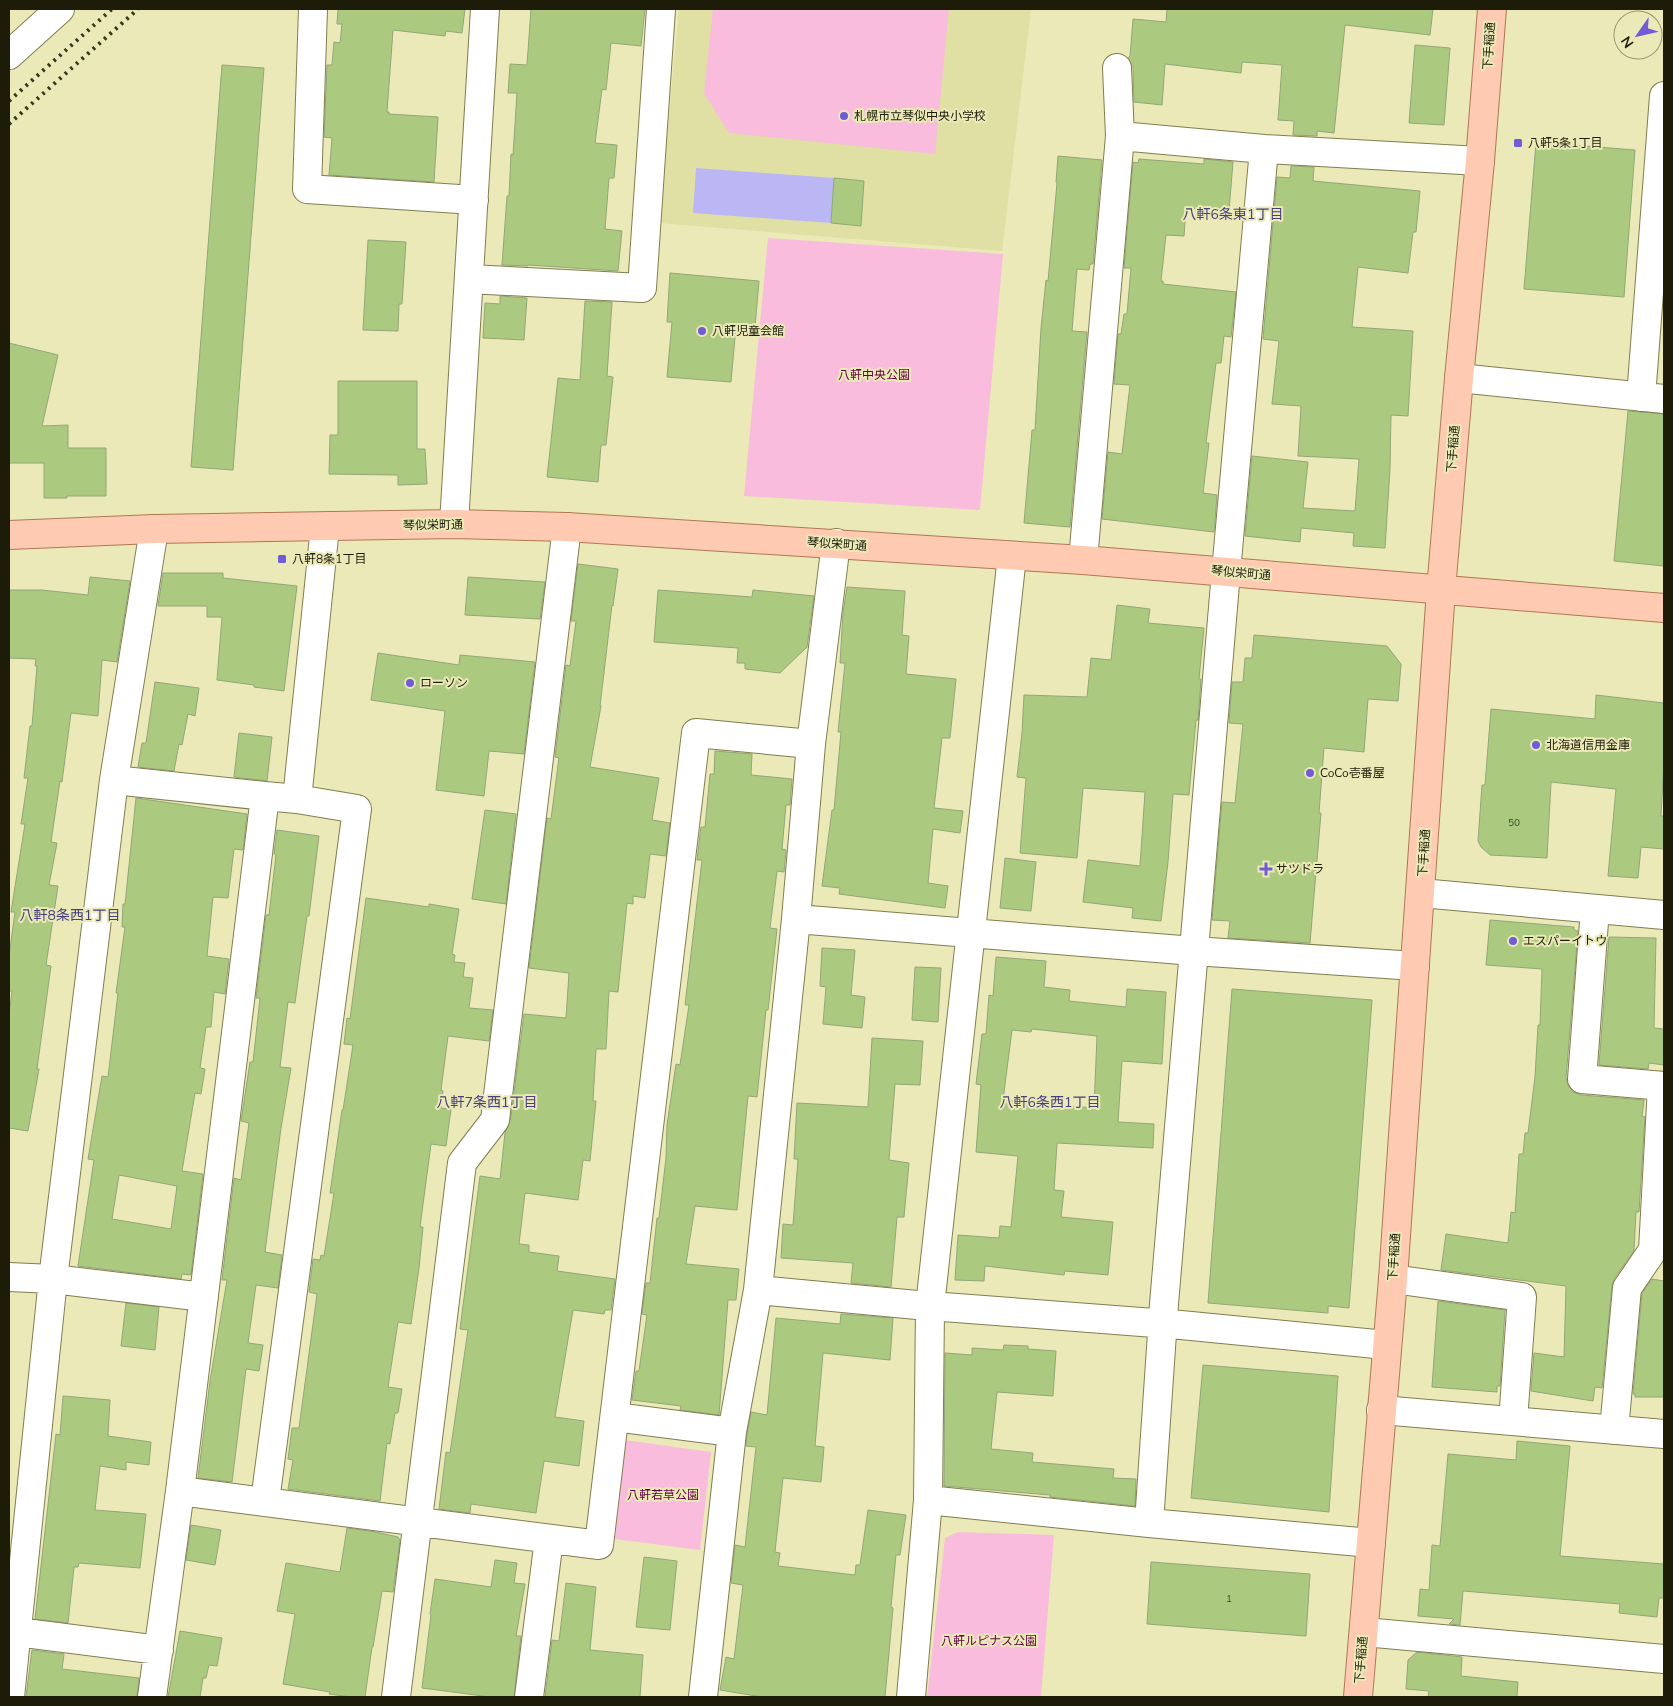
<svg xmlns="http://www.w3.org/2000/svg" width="1673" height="1706" font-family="'Nunito Sans','Noto Sans JP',sans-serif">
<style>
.built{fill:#e0dfa4}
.green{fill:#f9bcdc}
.water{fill:#bbb7f4}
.building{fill:#acca7f;stroke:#93a679;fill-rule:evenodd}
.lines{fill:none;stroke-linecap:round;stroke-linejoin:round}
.minor-casing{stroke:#807e4f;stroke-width:30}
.major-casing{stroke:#af7755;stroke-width:30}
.minor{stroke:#fff;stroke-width:28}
.major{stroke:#fecbb2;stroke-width:28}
.rail{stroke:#37361f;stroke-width:4;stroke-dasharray:2.5 5;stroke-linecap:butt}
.poi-dot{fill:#705cd6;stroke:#ebe9b7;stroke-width:2}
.labels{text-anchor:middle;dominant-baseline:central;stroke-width:4;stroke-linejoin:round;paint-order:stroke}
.number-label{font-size:10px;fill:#414826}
.street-label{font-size:12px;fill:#1d1c09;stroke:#ebe9b7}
.poi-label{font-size:12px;fill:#1d1c09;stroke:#ebe9b7;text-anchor:start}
.park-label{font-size:12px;fill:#600142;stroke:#ebe9b7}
.neighbourhood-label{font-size:14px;fill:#47407d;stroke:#ebe9b7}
</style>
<rect width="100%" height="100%" fill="#ebe9b7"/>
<path class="built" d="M 679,9 L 1031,9 L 1002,251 L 659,223 Z"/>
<path class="green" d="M 713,9 L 949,9 L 935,154 L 729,133 L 704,93 Z
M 768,238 L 1003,254 L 980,510 L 744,496 Z
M 625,1440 L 711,1452 L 700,1550 L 615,1539 Z
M 958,1532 L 1054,1535 L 1041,1697 L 927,1697 L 945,1538 Z"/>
<path class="water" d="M 696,168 L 834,178 L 831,223 L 693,213 Z"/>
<path class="building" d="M 338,9 L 465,9 L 462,33 L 446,31 L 445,36 L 393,30 L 387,112 L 389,112 L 389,114 L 438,117 L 434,182 L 329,175 L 332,138 L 324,137 L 327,65 L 332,65 L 334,42 L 340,43 L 342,24 L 337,24 Z
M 531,9 L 645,9 L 641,46 L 611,43 L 606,90 L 602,89 L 595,143 L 617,145 L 614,178 L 609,178 L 605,229 L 622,231 L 618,271 L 528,265 L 528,266 L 502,265 L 507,196 L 509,196 L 511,154 L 513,155 L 517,93 L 508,93 L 510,64 L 527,65 Z
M 1167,9 L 1433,9 L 1430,35 L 1345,25 L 1334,133 L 1317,131 L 1317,136 L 1293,135 L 1294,121 L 1278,120 L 1282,65 L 1242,62 L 1241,73 L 1165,64 L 1162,105 L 1134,102 L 1133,67 L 1128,58 L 1130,56 L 1133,19 L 1166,22 Z
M 1415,45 L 1450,48 L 1444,125 L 1409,123 Z
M 222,65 L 264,68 L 233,470 L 191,467 Z
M 1536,142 L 1635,150 L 1624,297 L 1524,289 Z
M 1058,156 L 1102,160 L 1093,264 L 1090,264 L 1089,270 L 1077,269 L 1072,331 L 1087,332 L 1070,527 L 1024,523 L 1032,430 L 1035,430 L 1041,328 L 1046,280 L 1048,281 L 1057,183 L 1056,182 Z
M 1139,159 L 1204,164 L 1204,159 L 1233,162 L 1229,211 L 1186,208 L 1184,236 L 1166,235 L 1161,281 L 1163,281 L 1163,284 L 1236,292 L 1231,337 L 1224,336 L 1221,363 L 1216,363 L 1206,443 L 1209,443 L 1203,493 L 1217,495 L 1214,532 L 1102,519 L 1108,452 L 1122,454 L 1130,385 L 1114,384 L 1118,334 L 1121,334 L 1124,314 L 1127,314 L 1131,268 L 1124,268 L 1133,162 L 1138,163 Z
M 1291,166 L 1314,167 L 1313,181 L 1420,191 L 1416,232 L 1413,232 L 1408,273 L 1358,267 L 1352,327 L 1413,331 L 1408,416 L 1391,415 L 1390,469 L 1385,548 L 1353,546 L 1354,533 L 1301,528 L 1300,542 L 1245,536 L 1252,456 L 1308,462 L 1303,508 L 1355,511 L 1359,459 L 1298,456 L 1301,406 L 1272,404 L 1279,341 L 1263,339 L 1277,177 L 1290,178 Z
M 834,178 L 864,181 L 861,226 L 831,223 Z
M 368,240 L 406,242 L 402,304 L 399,304 L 398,331 L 363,330 Z
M 670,273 L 759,281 L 755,327 L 736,326 L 731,382 L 667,377 L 672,322 L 667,322 Z
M 500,296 L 527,298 L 524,340 L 483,338 L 485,303 L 500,304 Z
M 585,301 L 612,302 L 607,376 L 613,377 L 606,445 L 601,445 L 598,482 L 547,477 L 558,378 L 580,380 Z
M 9,343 L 58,355 L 42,426 L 68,425 L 68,448 L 106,448 L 106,496 L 67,496 L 67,498 L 44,498 L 44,463 L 9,463 Z
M 338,381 L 417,381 L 417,449 L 425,449 L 427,484 L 398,485 L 398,475 L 329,474 L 330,435 L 338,435 Z
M 1628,411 L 1664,414 L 1664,566 L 1614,561 Z
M 578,564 L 618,569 L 613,606 L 612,605 L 600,706 L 601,706 L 590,767 L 659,778 L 652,820 L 670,823 L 666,856 L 650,854 L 645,898 L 633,896 L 633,904 L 627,903 L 618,992 L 609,991 L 606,1049 L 596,1049 L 593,1101 L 596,1101 L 590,1161 L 583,1160 L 578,1200 L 525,1193 L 519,1244 L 529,1245 L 529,1252 L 559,1256 L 557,1271 L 615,1279 L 611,1310 L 605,1310 L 604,1314 L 573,1310 L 555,1417 L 584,1421 L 579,1466 L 544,1461 L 536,1513 L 471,1504 L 470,1513 L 439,1509 L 446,1452 L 450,1453 L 468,1330 L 460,1329 L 480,1176 L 500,1179 L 505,1133 L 511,1117 L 524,1014 L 566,1018 L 569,973 L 529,968 L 547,818 L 551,819 L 559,758 L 555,757 L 566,665 L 570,666 L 576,621 L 571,621 Z
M 163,573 L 223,573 L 223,578 L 297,586 L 284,691 L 254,687 L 254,685 L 217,680 L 222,617 L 207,617 L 207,606 L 158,606 Z
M 90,577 L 130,581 L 117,662 L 102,660 L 98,716 L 71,713 L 62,782 L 60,781 L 51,842 L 57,843 L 49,885 L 58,886 L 46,965 L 51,966 L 37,1069 L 39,1069 L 28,1131 L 9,1128 L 9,1015 L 12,991 L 9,991 L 9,956 L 15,912 L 11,912 L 25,824 L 21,824 L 28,778 L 24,778 L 30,726 L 32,726 L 37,666 L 35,666 L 36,659 L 9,658 L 9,590 L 42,590 L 88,595 Z
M 468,577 L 545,582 L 540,619 L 465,615 Z
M 847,587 L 905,591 L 902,635 L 909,636 L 906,674 L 956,679 L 950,738 L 942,738 L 934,808 L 963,811 L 960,833 L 933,829 L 928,883 L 948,886 L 945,908 L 839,894 L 840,888 L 822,886 L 832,810 L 834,810 L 841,732 L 838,732 L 845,663 L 840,663 L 843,613 Z
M 658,590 L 752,597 L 753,590 L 814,596 L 807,647 L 780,673 L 745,669 L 745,663 L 737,663 L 738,648 L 654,642 Z
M 1117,605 L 1150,609 L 1148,623 L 1204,628 L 1199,679 L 1201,679 L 1198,720 L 1196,720 L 1189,795 L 1173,794 L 1168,862 L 1161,921 L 1132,918 L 1133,908 L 1083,902 L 1088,860 L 1140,866 L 1145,792 L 1083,788 L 1077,858 L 1020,853 L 1026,778 L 1017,777 L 1022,733 L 1024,695 L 1087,697 L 1091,658 L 1111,660 Z
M 1254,635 L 1387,646 L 1401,664 L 1398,701 L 1368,699 L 1364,752 L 1324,748 L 1319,813 L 1321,813 L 1310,943 L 1228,938 L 1230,921 L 1212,920 L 1222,802 L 1235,803 L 1243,724 L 1229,723 L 1232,682 L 1243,682 L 1245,658 L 1252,658 Z
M 378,653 L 459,665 L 460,655 L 535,662 L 524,754 L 489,751 L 484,796 L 436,790 L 445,711 L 371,700 Z
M 155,682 L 199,688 L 195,716 L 188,714 L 182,745 L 179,744 L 174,771 L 138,767 L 142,743 L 146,743 Z
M 1596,695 L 1664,703 L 1664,760 L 1661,816 L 1664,816 L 1664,849 L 1641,847 L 1638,878 L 1608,876 L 1616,789 L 1551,782 L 1547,858 L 1490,855 L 1481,847 L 1478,841 L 1482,785 L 1485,785 L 1491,709 L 1595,719 Z
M 239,733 L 272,737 L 267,781 L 234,777 Z
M 715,751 L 752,754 L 751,775 L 792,779 L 790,805 L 786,805 L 782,849 L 786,850 L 784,872 L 777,871 L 770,928 L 777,929 L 768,1010 L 766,1010 L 757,1097 L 748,1096 L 737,1210 L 695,1206 L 686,1264 L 739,1269 L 736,1300 L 728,1300 L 719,1415 L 680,1410 L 681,1406 L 632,1400 L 636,1371 L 639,1371 L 647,1315 L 642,1314 L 646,1283 L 650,1283 L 657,1218 L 659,1218 L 666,1158 L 667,1125 L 676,1064 L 680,1065 L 689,1005 L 685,1005 L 702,860 L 697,860 L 701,827 L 705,827 L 710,774 L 714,774 Z
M 136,798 L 247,814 L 243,850 L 234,849 L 228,898 L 213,897 L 207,956 L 229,959 L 225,994 L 214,992 L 211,1027 L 206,1027 L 200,1068 L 205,1069 L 201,1094 L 195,1093 L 182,1171 L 203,1174 L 191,1275 L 182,1274 L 181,1279 L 78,1266 L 94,1160 L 88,1159 L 102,1076 L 108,1077 L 118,993 L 116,993 L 125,927 L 122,927 L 123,904 L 125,904 ZM 119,1175 L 177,1186 L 171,1229 L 112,1219 Z
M 485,810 L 516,814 L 506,904 L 472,899 Z
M 277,830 L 319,836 L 309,916 L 307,916 L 295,1003 L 288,1002 L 280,1067 L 291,1068 L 281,1128 L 265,1252 L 282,1255 L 278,1288 L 256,1285 L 248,1343 L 263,1345 L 259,1371 L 246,1369 L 232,1482 L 198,1478 L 210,1381 L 227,1280 L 222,1280 L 234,1178 L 241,1180 L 249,1123 L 241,1121 L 250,1062 L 253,1062 L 260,998 L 256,998 L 266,915 L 269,915 L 276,855 L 274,854 Z
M 1005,858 L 1036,862 L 1031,911 L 1000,908 Z
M 366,898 L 429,907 L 429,904 L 459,909 L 452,954 L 455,955 L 454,962 L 465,963 L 463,977 L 473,978 L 469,1008 L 493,1010 L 489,1041 L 448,1036 L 441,1090 L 443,1091 L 441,1108 L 451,1109 L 446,1146 L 431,1144 L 420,1227 L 423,1227 L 419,1268 L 411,1324 L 398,1322 L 388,1387 L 402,1389 L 398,1413 L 395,1413 L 390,1444 L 387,1443 L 380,1501 L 288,1489 L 293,1460 L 288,1459 L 292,1428 L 299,1428 L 317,1294 L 309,1292 L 313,1259 L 320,1260 L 321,1255 L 324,1256 L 334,1193 L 330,1193 L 342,1110 L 343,1110 L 353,1045 L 344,1044 L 347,1018 L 350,1019 Z
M 1490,920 L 1574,927 L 1574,930 L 1578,931 L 1566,1078 L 1568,1085 L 1573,1092 L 1581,1095 L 1644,1100 L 1642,1116 L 1645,1117 L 1639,1212 L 1636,1212 L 1634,1251 L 1614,1279 L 1612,1286 L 1602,1388 L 1595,1387 L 1593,1401 L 1531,1391 L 1534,1353 L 1564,1357 L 1566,1286 L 1441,1270 L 1446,1234 L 1508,1243 L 1511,1212 L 1515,1213 L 1519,1154 L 1523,1154 L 1525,1133 L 1528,1133 L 1535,1077 L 1538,1025 L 1540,1025 L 1542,969 L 1486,965 Z
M 1609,937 L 1656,938 L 1654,1028 L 1664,1029 L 1664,1065 L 1649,1063 L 1648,1069 L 1599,1065 Z
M 822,948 L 855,950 L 851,995 L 865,997 L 862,1028 L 823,1024 L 826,987 L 820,986 Z
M 996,957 L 1046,961 L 1044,987 L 1070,990 L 1069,1001 L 1126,1007 L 1127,989 L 1166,992 L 1162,1064 L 1122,1061 L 1118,1122 L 1154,1124 L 1153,1148 L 1057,1143 L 1054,1190 L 1064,1191 L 1061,1217 L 1113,1222 L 1108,1275 L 1065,1271 L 1064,1275 L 985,1266 L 984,1281 L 955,1280 L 958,1235 L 999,1238 L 1000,1226 L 1011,1227 L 1018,1156 L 976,1152 L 981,1085 L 976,1084 L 982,1034 L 986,1034 L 989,995 L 993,996 ZM 1032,1029 L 1097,1036 L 1094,1108 L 1003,1100 L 1012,1030 L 1031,1032 Z
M 915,967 L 941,968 L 938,1022 L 912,1020 Z
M 1232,989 L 1372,1000 L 1349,1308 L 1328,1306 L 1328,1313 L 1208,1303 Z
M 872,1038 L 923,1041 L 920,1085 L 895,1084 L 889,1160 L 909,1163 L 904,1217 L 897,1217 L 891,1287 L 851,1283 L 853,1263 L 781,1258 L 783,1224 L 793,1225 L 798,1159 L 794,1159 L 797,1103 L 868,1107 Z
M 1652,1279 L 1664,1281 L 1664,1397 L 1635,1397 L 1635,1394 L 1633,1394 L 1642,1293 Z
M 1438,1301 L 1505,1310 L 1500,1386 L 1497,1386 L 1497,1392 L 1432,1387 Z
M 126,1303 L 159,1307 L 155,1350 L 121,1346 Z
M 841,1314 L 893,1318 L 890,1360 L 823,1353 L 815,1446 L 824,1447 L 821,1482 L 783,1478 L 775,1552 L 780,1553 L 778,1566 L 855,1575 L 856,1565 L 860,1565 L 868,1510 L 906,1515 L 900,1555 L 896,1555 L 891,1607 L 893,1608 L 885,1697 L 762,1697 L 720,1690 L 726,1657 L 734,1659 L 743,1585 L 731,1583 L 735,1545 L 745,1547 L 756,1447 L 746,1446 L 747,1434 L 751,1412 L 767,1415 L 776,1318 L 840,1324 Z
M 1004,1345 L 1028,1346 L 1028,1349 L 1056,1351 L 1053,1396 L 997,1392 L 991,1449 L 1033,1453 L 1032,1462 L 1114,1469 L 1113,1478 L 1136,1479 L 1135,1506 L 1050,1497 L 1050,1495 L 944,1486 L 945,1353 L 972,1355 L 972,1348 L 1003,1350 Z
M 1203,1365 L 1338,1376 L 1329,1512 L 1191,1498 Z
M 63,1396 L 110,1400 L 108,1436 L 151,1442 L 149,1465 L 126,1462 L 126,1470 L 100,1466 L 95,1510 L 146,1514 L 140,1568 L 79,1563 L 78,1567 L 74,1567 L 68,1623 L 35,1619 L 56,1434 L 60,1435 Z
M 1517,1441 L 1570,1446 L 1560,1556 L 1664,1564 L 1664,1598 L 1659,1598 L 1657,1617 L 1619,1613 L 1620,1604 L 1463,1591 L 1460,1625 L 1449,1624 L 1454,1619 L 1418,1616 L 1420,1589 L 1429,1590 L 1432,1545 L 1440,1546 L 1448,1454 L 1516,1460 Z
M 191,1525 L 221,1530 L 215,1565 L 186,1560 Z
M 347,1528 L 376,1532 L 398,1537 L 400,1540 L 393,1592 L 382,1591 L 373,1647 L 372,1647 L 365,1697 L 351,1697 L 329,1694 L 330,1692 L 283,1684 L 295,1614 L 277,1611 L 286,1563 L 340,1572 Z
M 644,1557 L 677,1561 L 670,1630 L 636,1627 Z
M 495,1560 L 517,1563 L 514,1583 L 525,1584 L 516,1636 L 521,1636 L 514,1697 L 491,1697 L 422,1688 L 431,1615 L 430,1614 L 435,1579 L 491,1587 Z
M 1151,1562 L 1310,1574 L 1306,1636 L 1147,1624 Z
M 566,1583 L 596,1587 L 590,1650 L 643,1655 L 640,1697 L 545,1697 L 552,1640 L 559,1641 Z
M 180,1631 L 222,1638 L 217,1666 L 209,1665 L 206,1678 L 203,1678 L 200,1697 L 168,1697 Z
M 32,1650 L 64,1654 L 62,1669 L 139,1678 L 137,1697 L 26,1697 Z
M 1417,1652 L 1462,1657 L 1461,1676 L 1518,1682 L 1517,1697 L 1428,1697 L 1429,1691 L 1406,1689 L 1408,1660 Z"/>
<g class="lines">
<g class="minor-casing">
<path id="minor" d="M 313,9 L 307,189 L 474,200
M 9,55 L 60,9
M 1120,136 L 1264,149 L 1480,161
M 469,279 L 642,288 L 661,9
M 1459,378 L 1664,399
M 1641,397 L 1664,96
M 454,524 L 485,9
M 1083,560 L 1120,136 L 1117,68
M 114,780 L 265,796
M 1421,893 L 1664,915
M 1595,909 L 1582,1079 L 1664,1086
M 796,919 L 1194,951 L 1415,966
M 9,1277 L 53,1279 L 204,1297
M 1393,1279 L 1522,1297 L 1513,1421
M 758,1290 L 917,1305 L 1181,1325 L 1386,1345
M 1381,1410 L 1664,1434
M 615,1417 L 732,1432
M 1614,1430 L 1627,1288 L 1653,1250 L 1662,1086
M 180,1491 L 599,1545 L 696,733 L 811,744
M 928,1500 L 1149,1523 L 1371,1543
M 265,1501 L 357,809 L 297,799 L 325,527
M 1149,1523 L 1164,1304 L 1226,572 L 1264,149
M 17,1632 L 159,1650
M 1364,1632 L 1664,1659
M 10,1697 L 53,1279 L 114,780 L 154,529
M 152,1697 L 180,1491 L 265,796 L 297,799
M 396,1697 L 462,1163 L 495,1120 L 567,527
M 529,1697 L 549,1539
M 703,1697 L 732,1432 L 758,1290 L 796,919 L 811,744 L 836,543
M 911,1697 L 928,1500 L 930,1306 L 1012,556"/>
</g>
<g class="major-casing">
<path id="major" d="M 9,535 L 154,529 L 454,524 L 567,527 L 1083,560 L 1664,608
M 1358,1697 L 1393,1279 L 1441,590 L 1459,378 L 1480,161 L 1492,9"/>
</g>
<use href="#minor" class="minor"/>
<use href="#major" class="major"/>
<path class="rail" d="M 9,101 L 112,9
M 9,124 L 138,9"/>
</g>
<g class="poi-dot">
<circle cx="844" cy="116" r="5"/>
<rect x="1513" y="138" width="10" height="10" rx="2.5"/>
<circle cx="702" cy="331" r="5"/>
<rect x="277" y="554" width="10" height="10" rx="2.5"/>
<circle cx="410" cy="683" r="5"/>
<circle cx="1536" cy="745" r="5"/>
<circle cx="1310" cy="773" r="5"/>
<path d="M1263.5 861.5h5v5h5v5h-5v5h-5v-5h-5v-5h5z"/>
<circle cx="1513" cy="941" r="5"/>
</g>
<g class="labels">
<g class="number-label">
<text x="1514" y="823">50</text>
<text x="1229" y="1599">1</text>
</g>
<g class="street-label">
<text transform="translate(1489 46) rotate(-86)">下手稲通</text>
<text transform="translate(1453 449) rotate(-85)">下手稲通</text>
<text transform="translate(433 525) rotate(-1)">琴似栄町通</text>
<text transform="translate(837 544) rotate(4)">琴似栄町通</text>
<text transform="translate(1241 573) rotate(5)">琴似栄町通</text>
<text transform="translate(1424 853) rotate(-86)">下手稲通</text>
<text transform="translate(1394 1257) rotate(-86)">下手稲通</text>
<text transform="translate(1361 1660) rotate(-85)">下手稲通</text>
</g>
<g class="poi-label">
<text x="854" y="116">札幌市立琴似中央小学校</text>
<text x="1528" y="143">八軒5条1丁目</text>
<text x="712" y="331">八軒児童会館</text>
<text x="292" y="559">八軒8条1丁目</text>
<text x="420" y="683">ローソン</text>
<text x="1546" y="745">北海道信用金庫</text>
<text x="1320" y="773">CoCo壱番屋</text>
<text x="1276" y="869">サツドラ</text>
<text x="1523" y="941">エスパーイトウ</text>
</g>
<g class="park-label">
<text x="874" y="375">八軒中央公園</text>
<text x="663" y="1495">八軒若草公園</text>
<text x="989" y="1641">八軒ルピナス公園</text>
</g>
<g class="neighbourhood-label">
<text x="1233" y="214">八軒6条東1丁目</text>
<text x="70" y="915">八軒8条西1丁目</text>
<text x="487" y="1102">八軒7条西1丁目</text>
<text x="1050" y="1102">八軒6条西1丁目</text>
</g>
</g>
<rect width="1673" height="1706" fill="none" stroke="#1d1c09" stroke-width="20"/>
<g transform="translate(1638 35) rotate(236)"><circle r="24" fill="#ebe9b7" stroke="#999771"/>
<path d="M0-4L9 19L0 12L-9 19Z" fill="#705cd6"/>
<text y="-8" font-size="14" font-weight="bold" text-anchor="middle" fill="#1d1c09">N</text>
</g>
</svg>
